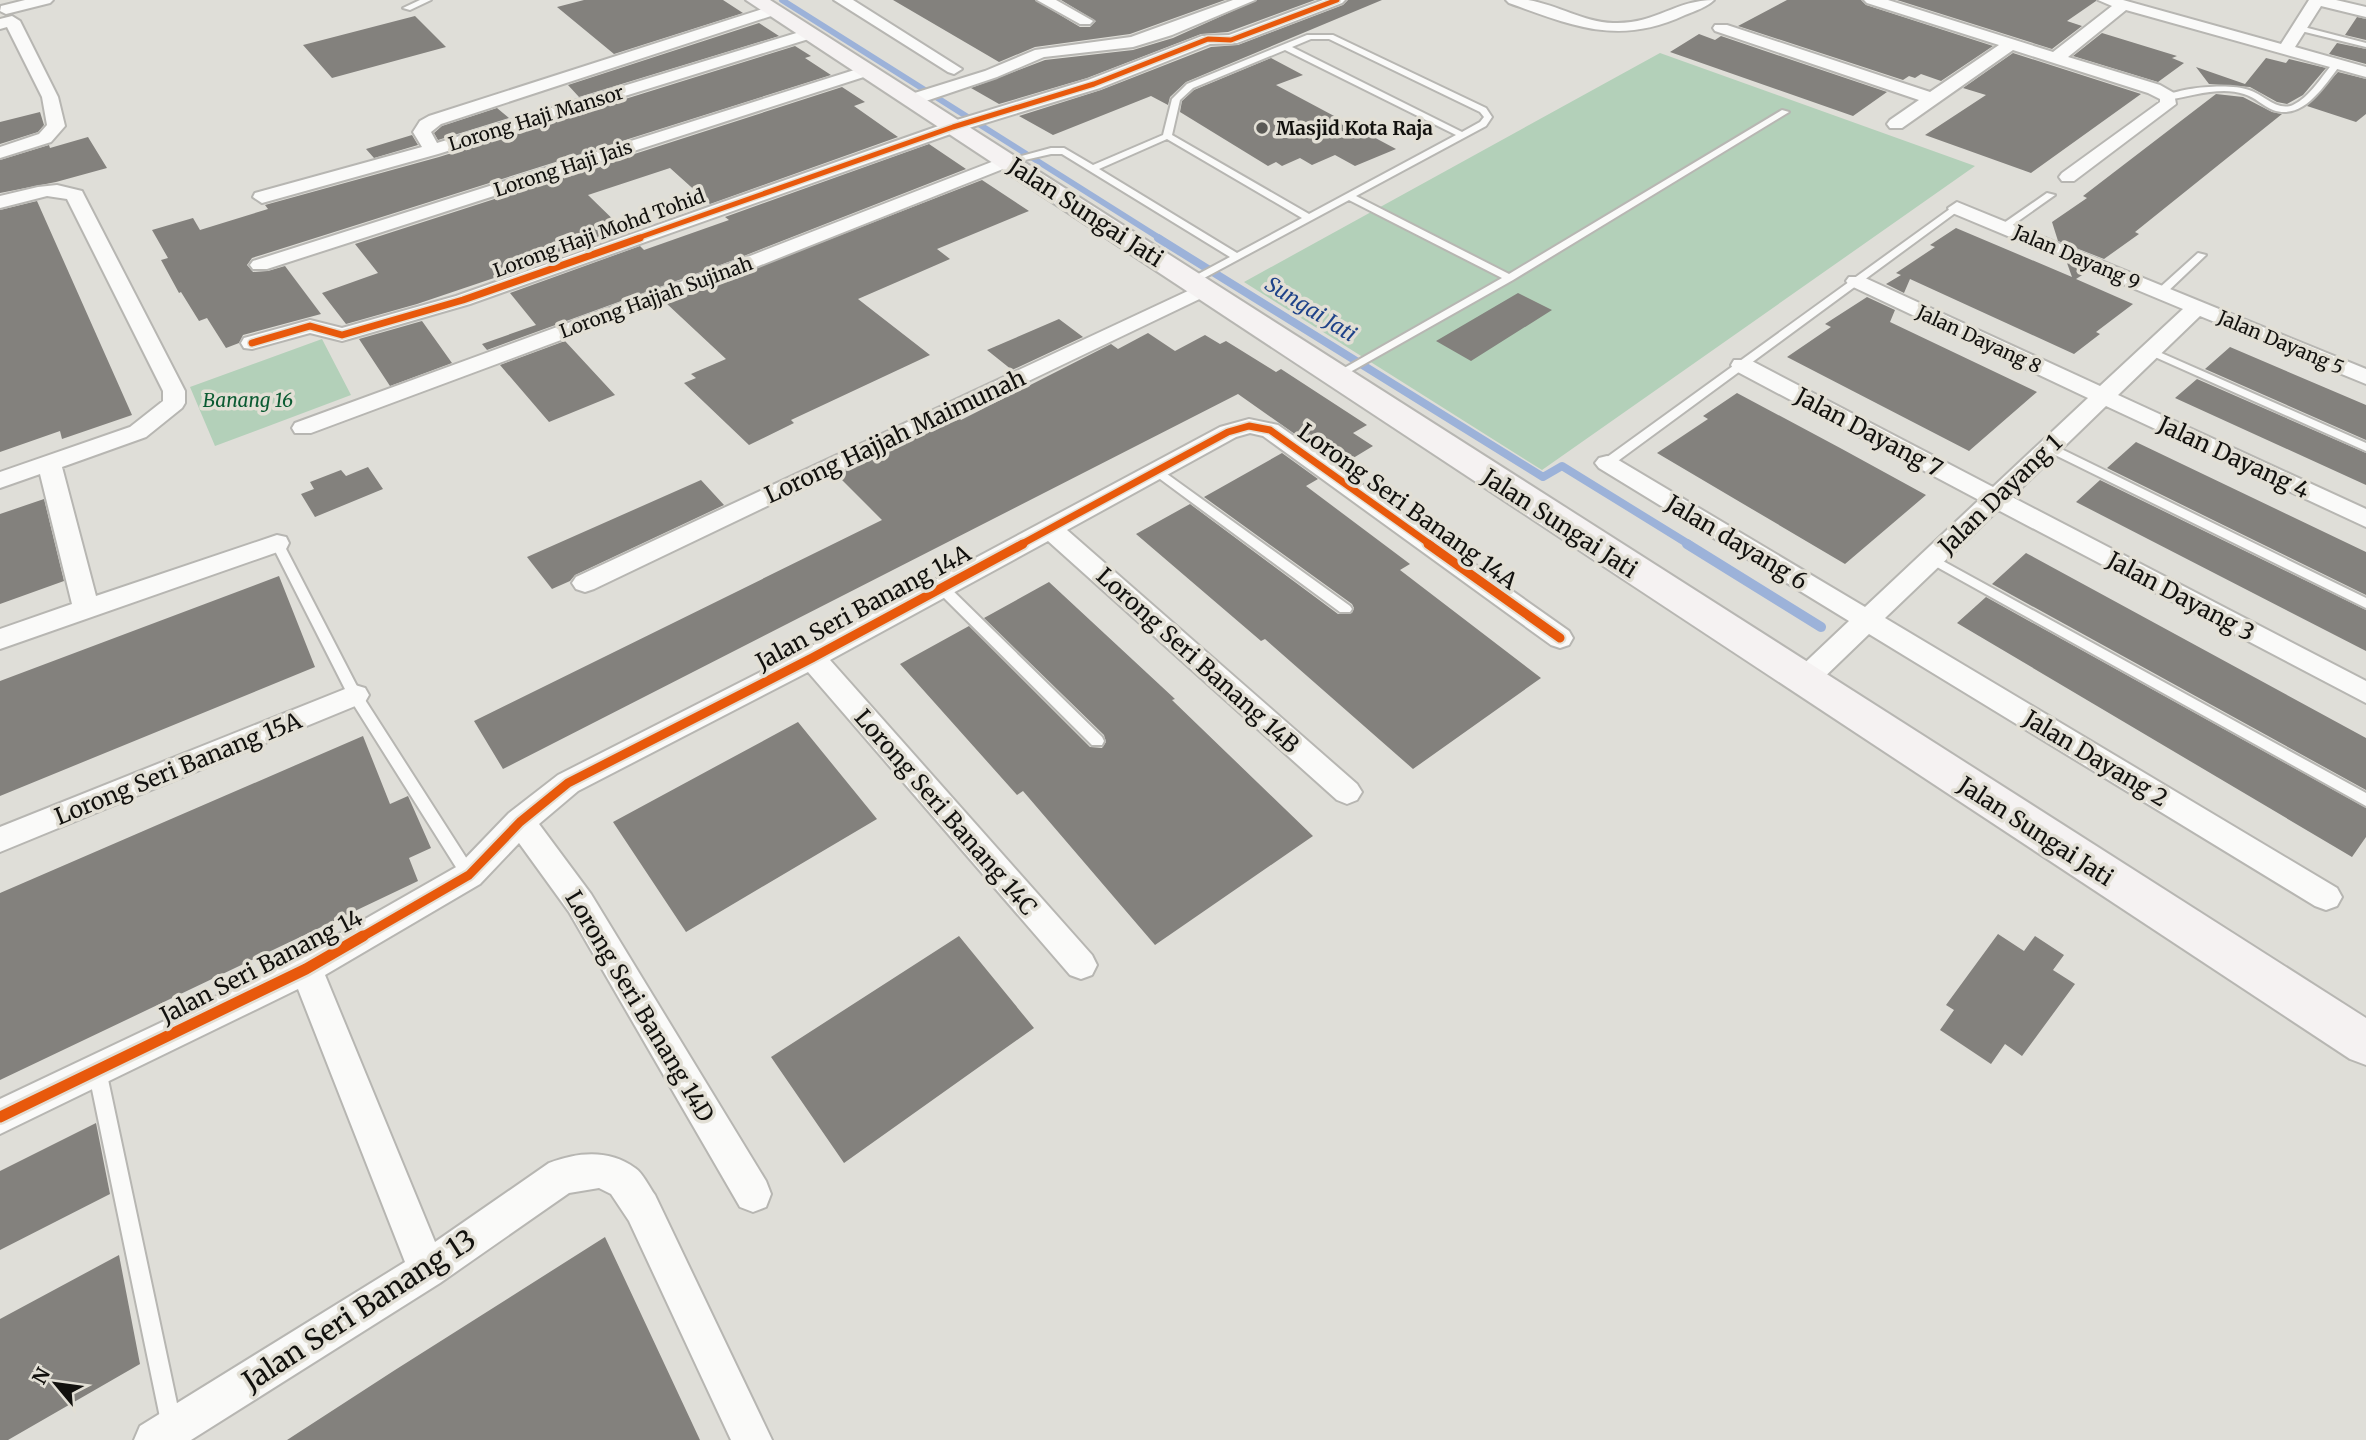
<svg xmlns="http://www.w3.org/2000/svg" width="2366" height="1440" font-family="Merriweather,serif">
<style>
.green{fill:#b3d0b9}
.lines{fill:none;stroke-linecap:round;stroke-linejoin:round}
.stream-far2{stroke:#9cb2d9;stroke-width:6}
.stream-far1{stroke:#9cb2d9;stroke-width:8}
.stream{stroke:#9cb2d9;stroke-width:10}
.building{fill:#83817d}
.lane-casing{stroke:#b7b6b2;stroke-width:4}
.street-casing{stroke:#b7b6b2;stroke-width:4}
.secondary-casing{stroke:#b7b6b2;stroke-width:4}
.lane{fill:#fafaf9;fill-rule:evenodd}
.street{fill:#fafaf9;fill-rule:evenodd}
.secondary{fill:#f5f2f2;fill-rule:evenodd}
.cycleway-far3-casing{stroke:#e2dfd5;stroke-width:8}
.cycleway-far2-casing{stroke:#e2dfd5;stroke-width:10}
.cycleway-far1-casing{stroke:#e2dfd5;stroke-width:13}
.cycleway-casing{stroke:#e2dfd5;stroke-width:16}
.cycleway-far3{stroke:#e8590c;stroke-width:5}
.cycleway-far2{stroke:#e8590c;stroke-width:7}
.cycleway-far1{stroke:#e8590c;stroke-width:9}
.cycleway{stroke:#e8590c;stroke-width:11}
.poi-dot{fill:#5a5955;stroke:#e2dfd5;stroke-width:2.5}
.labels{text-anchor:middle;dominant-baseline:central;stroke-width:7;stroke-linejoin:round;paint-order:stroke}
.far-street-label{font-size:19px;fill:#12110e;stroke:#e2dfd5}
.far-poi-label{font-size:19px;font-weight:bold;fill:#12110e;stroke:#e2dfd5;text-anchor:start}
.far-park-label{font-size:19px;font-style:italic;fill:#0b5b32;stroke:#e2dfd5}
.far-water-label{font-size:21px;font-style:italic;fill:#1f4389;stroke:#e2dfd5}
.street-label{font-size:23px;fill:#12110e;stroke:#e2dfd5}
.near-street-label{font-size:28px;fill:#12110e;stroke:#e2dfd5}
</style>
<rect width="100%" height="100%" fill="#dfded8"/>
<path class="green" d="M 1660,53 L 1975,166 L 1542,470 L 1244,282 Z
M 322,339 L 351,395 L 215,446 L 190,387 Z"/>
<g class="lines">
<path class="stream-far2" d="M 782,0 L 1161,239"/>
<path class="stream-far1" d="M 1158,238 L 1543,477 L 1562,466 L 1690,545"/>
<path class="stream" d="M 1687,544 L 1821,627"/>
</g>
<path class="building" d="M 584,0 L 723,0 L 743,13 L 614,54 L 557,7 Z
M 893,0 L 1035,0 L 1080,27 L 1090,27 L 1096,21 L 1061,0 L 1225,0 L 1130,34 L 1035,47 L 999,62 Z
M 1257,0 L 1315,0 L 1228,32 L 1201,34 L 1087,78 L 999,104 L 971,88 L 1045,60 L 1133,50 L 1173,38 Z
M 1348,0 L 1382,0 L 1186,82 L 1170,97 L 1168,105 L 1151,96 L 1053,135 L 1019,116 L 1101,90 L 1211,47 L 1238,45 L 1343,5 Z
M 1787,0 L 1861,0 L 1866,5 L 1993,46 L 1941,81 L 1921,74 L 1915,78 L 1909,76 L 1903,80 L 1738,26 Z
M 1897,0 L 2096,0 L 2096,1 L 2067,21 L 2082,26 L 2052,49 Z
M 415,16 L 446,47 L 332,78 L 303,45 Z
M 2357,17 L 2366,19 L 2366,40 L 2345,35 Z
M 759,23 L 779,36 L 579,97 L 568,85 Z
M 2102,33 L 2177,56 L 2172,58 L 2184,63 L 2158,82 L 2073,56 Z
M 1699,34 L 1715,40 L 1721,36 L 1887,92 L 1853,116 L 1670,52 Z
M 2337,43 L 2366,49 L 2366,64 L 2329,54 Z
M 795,46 L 811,56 L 805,58 L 831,75 L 252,258 L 247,265 L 253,272 L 268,271 L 285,266 L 321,314 L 243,335 L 239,343 L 226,348 L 207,318 L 199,321 L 181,292 L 179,293 L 161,260 L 168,258 L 152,230 L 193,218 L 200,230 L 268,209 L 265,205 L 439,157 Z
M 2013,53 L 2141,94 L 2031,173 L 1925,135 L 1986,95 L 1963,88 Z
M 1271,58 L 1303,75 L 1276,85 L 1396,149 L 1355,166 L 1335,155 L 1312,165 L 1300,158 L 1282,166 L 1276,162 L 1268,166 L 1180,112 L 1182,101 L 1194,90 Z
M 2266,58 L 2286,63 L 2289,59 L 2326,68 L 2303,95 L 2287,104 L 2277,102 L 2250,87 L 2209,84 L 2196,67 L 2245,84 Z
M 2338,72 L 2366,79 L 2366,114 L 2356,122 L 2307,106 Z
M 842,87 L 865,102 L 854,106 L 898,137 L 710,204 L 670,168 L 588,195 L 627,233 L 498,278 L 497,277 L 417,304 L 346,324 L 322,293 L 378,273 L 355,244 Z
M 2216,94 L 2243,97 L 2272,112 L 2282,114 L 2135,232 L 2139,234 L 2104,259 L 2058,241 L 2052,222 L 2087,198 L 2083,196 Z
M 497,108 L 509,118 L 438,140 L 434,133 L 442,126 Z
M 40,112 L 44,125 L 38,132 L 0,144 L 0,122 Z
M 412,135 L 418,145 L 374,158 L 366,149 Z
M 88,137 L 107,168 L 56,182 L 0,193 L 0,160 L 49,145 L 50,148 Z
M 929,144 L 966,169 L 731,261 L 487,350 L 482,344 L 536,325 L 510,293 L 640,246 L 644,250 L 729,220 L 725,217 Z
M 982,180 L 1029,211 L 937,249 L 950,259 L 858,299 L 930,355 L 791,420 L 794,423 L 749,445 L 684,383 L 696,378 L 691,374 L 726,359 L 666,303 Z
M 37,201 L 132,415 L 62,439 L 60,431 L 0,452 L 0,210 Z
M 1956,228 L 2072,277 L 2067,263 L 2087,272 L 2076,279 L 2133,304 L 2096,332 L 2100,334 L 2074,354 L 1910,279 L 1904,293 L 1886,284 L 1901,275 L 1896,273 L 1935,247 L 1930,245 Z
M 1518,293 L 1552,310 L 1471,361 L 1436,341 Z
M 1867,297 L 1895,310 L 1890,322 L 2037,392 L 1969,451 L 1787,357 L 1831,327 L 1825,324 Z
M 1059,319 L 1083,337 L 1012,370 L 987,350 Z
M 422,321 L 452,363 L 390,386 L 359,339 Z
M 1148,333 L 1175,351 L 1205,335 L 1220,344 L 1226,341 L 1276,372 L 1281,369 L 1367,425 L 1353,433 L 1373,446 L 1340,466 L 1238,394 L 503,769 L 474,721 L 882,520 L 837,475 L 958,417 L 961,420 L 1111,344 L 1118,349 Z
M 565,341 L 615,395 L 549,422 L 500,365 Z
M 2230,347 L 2366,405 L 2366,440 L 2205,369 Z
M 2197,379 L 2366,453 L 2366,485 L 2175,398 Z
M 1737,393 L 1842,449 L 1926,495 L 1845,564 L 1657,453 L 1708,419 L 1703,416 Z
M 2136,442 L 2366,552 L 2366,595 L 2107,468 Z
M 1282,453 L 1318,479 L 1306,486 L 1410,564 L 1400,570 L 1541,678 L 1413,769 L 1265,639 L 1261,641 L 1136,534 L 1190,504 L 1338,614 L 1352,613 L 1354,608 L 1352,604 L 1204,497 Z
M 368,467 L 383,489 L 315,517 L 301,494 L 314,489 L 310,482 L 341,470 L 346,476 Z
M 701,480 L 724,505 L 575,575 L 570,581 L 552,589 L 527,557 Z
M 2100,480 L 2366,610 L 2366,651 L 2076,502 Z
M 44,499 L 64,581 L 0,604 L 0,514 Z
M 2026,553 L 2366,738 L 2366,790 L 1992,584 Z
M 279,576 L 315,667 L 0,796 L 0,681 Z
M 1049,582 L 1175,699 L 1172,700 L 1313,836 L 1155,945 L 1023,791 L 1017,795 L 900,664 L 969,626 L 1090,747 L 1102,748 L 1106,742 L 1104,735 L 984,618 Z
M 1986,597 L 2366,808 L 2366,837 L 2352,857 L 1957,623 Z
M 798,722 L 877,819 L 686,932 L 613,822 Z
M 363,736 L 390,804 L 408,796 L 431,848 L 409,858 L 418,881 L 0,1080 L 0,893 Z
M 1998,934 L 2024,951 L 2035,936 L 2064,955 L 2053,970 L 2075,984 L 2022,1056 L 2005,1044 L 1991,1064 L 1940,1030 L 1954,1010 L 1946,1005 Z
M 959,936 L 1034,1028 L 844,1163 L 771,1057 Z
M 96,1123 L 110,1194 L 0,1250 L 0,1171 Z
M 605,1237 L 700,1440 L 287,1440 L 395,1370 Z
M 119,1255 L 140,1364 L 8,1440 L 0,1440 L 0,1319 Z"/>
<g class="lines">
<g class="lane-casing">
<path id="lane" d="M 420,0 L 431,0 L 410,10 L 403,8 Z
M 2300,26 L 2366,43 L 2366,47 L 2297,30 L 2296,28 Z
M 1307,35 L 1333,35 L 1486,108 L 1492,117 L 1486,126 L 1356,196 L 1509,274 L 1782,110 L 1789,112 L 1513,280 L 1336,380 L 1332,379 L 1332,375 L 1502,278 L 1349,200 L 1193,284 L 1188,281 L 1189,279 L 1230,257 L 1062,154 L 1051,154 L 1007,164 L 1003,161 L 1051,148 L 1064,148 L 1093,165 L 1163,135 L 1172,99 L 1187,84 ZM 1311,39 L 1329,39 L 1480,112 L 1484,117 L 1480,122 L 1462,132 L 1292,47 ZM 1285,50 L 1456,135 L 1309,214 L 1172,135 L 1180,100 L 1193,88 ZM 1167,139 L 1302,218 L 1237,253 L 1099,169 Z
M 2334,62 L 2341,64 C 2325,84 2304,121 2273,110 C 2263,106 2255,97 2244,94 C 2221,86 2191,96 2168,100 L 2164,97 C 2180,87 2230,83 2249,90 C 2263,94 2277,112 2293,105 C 2310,97 2322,76 2334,62 Z
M 2047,193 L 2055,195 L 2007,229 L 2001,229 L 2001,225 Z
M 1954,206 L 1962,208 L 1611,466 L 1603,466 L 1603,460 Z
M 2198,253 L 2206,255 L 2165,294 L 2157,294 L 2157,290 Z
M 2150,348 L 2366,443 L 2366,451 L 2146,353 L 2146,349 Z
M 2049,443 L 2366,598 L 2366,608 L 2045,450 L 2045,444 Z
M 1156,466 L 1350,606 L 1352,609 L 1350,612 L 1340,612 L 1152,473 L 1150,470 Z
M 277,539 L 283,543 L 360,692 L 474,870 L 477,875 L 474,880 L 469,881 L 464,880 L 350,699 L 271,543 Z
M 1932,555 L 2366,793 L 2366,806 L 1928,562 L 1926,559 L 1928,556 Z
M 941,583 L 946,584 L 1102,737 L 1104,741 L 1102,745 L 1092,745 L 936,590 L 935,587 L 936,584 Z
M 97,1062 L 103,1064 L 106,1070 L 182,1427 L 179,1434 L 172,1437 L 165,1434 L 162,1427 L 88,1070 L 91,1064 Z"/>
</g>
<g class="street-casing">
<path id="street" d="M 25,0 L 53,0 L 50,3 L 6,14 L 0,11 L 1,6 Z
M 834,0 L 853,0 L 962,69 L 954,74 L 948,72 Z
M 1037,0 L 1056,0 L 1093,21 L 1090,24 L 1080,24 Z
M 1233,0 L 1255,0 L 1172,35 L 1133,47 L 1044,57 L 997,77 L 917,104 L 911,105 L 903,100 L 905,96 L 985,71 L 1035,50 L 1131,37 Z
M 1323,0 L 1345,0 L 1342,3 L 1237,43 L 1210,44 L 1100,88 L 959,131 L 470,304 L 342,341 L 310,333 L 252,349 L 244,348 L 241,343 L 244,338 L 310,320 L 342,328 L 456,296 L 947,123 L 1088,80 L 1202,36 L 1229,35 Z
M 1506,0 C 1513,0 1522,0 1528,0 C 1558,5 1583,22 1613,23 C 1654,25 1675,0 1714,0 C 1707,7 1695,11 1685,15 C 1619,46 1573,26 1509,3 Z
M 1864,0 L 1888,0 L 2053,52 L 2112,6 L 2098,0 L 2123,0 L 2281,44 L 2309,0 L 2336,0 L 2366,7 L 2366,17 L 2321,6 L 2295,47 L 2366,67 L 2366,77 L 2126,10 L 2068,57 L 2160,85 L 2174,93 L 2176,104 L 2074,181 L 2062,181 L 2059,177 L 2062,173 L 2160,102 L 2160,99 L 2148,93 L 2013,50 L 1902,128 L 1890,128 L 1887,124 L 1890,120 L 1919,100 L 1715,31 L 1713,28 L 1715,25 L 1727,25 L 1930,92 L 1999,45 L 1867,3 Z
M 772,6 L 777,8 L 780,11 L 777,14 L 441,124 L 431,132 L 437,143 L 803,31 L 809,29 L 817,34 L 815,37 L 438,154 L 262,203 L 253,197 L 255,193 L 422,147 L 413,132 L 420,121 L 429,116 Z
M 12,16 L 20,21 L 58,97 L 65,126 L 51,142 L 0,158 L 0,147 L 39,134 L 47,125 L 42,97 L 7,27 L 0,29 L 0,19 Z
M 867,66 L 873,68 L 875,71 L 873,74 L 267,269 L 253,269 L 250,265 L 253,261 Z
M 1007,156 L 1016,161 L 1013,165 L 746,271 L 311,433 L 295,433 L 292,428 L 295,423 L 732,263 Z
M 57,185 L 82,191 L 84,195 L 185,391 L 185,403 L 182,408 L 146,437 L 62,467 L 96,596 L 277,535 L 286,537 L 289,543 L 286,549 L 0,649 L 0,629 L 72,604 L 40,474 L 0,488 L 0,472 L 130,427 L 163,401 L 163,391 L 67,199 L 47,196 L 0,208 L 0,196 L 38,187 Z
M 1957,202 L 2366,369 L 2366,384 L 2200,316 L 2118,395 L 2366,509 L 2366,527 L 2106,406 L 2012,497 L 2366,681 L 2366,703 L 1998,510 L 1885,618 L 2337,888 L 2342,897 L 2337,906 L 2326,910 L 2315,906 L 1869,634 L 1814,687 L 1804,690 L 1794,687 L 1790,680 L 1794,673 L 1849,621 L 1599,468 L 1595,463 L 1599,458 L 1607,456 L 1615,458 L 1865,607 L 1979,500 L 1734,370 L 1731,365 L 1734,360 L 1750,360 L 1993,487 L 2088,398 L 1849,285 L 1846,281 L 1849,277 L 1863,277 L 2100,386 L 2183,309 L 1950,212 L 1948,208 Z
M 1205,283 L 1212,285 L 1215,289 L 1212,293 L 594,589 L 585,592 L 576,589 L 572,583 L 576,577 Z
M 1249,419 L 1278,425 L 1569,631 L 1573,638 L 1569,645 L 1560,648 L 1551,645 L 1263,436 L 1250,433 L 1236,437 L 1067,530 L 1357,784 L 1362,792 L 1357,800 L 1347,804 L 1337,800 L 1048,541 L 830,660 L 1092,955 L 1097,965 L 1092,975 L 1081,979 L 1070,975 L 808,672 L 578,791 L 539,824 L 591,894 L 766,1181 L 771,1194 L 766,1207 L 753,1212 L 740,1207 L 569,912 L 519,843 L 480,884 L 325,975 L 435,1242 L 549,1163 C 578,1152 609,1149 635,1168 C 643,1173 649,1187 655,1195 L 772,1440 L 731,1440 L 629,1221 L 611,1194 L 599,1188 L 569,1193 L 440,1283 L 191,1440 L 134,1440 L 140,1426 L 405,1262 L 298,989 L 0,1134 L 0,1099 L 295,959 L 458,866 L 509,813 L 558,775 L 802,651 L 1220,427 Z
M 355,685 L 365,688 L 369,695 L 365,702 L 0,852 L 0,827 Z"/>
</g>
<g class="secondary-casing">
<path id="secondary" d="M 746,0 L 770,0 L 2366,1018 L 2366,1065 L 2350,1059 Z"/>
</g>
<use href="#lane" class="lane"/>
<use href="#street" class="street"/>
<use href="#secondary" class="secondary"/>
<g class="cycleway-far3-casing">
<path id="cycleway-far3" d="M 635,239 L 953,127 L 1094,84 L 1208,39 L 1231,40 L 1337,0"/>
</g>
<g class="cycleway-far2-casing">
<path id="cycleway-far2" d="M 252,343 L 310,326 L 342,335 L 463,300 L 640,238
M 1020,545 L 1228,432 L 1249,426 L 1270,430 L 1431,545"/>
</g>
<g class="cycleway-far1-casing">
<path id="cycleway-far1" d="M 1428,544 L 1560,638
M 360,938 L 469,875 L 520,822 L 568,783 L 812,658 L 1023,544"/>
</g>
<g class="cycleway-casing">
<path id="cycleway" d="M 0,1117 L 306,969 L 363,936"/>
</g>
<use href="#cycleway-far3" class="cycleway-far3"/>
<use href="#cycleway-far2" class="cycleway-far2"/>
<use href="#cycleway-far1" class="cycleway-far1"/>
<use href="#cycleway" class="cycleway"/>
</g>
<circle class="poi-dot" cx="1262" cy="128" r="7"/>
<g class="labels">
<g class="far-street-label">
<text transform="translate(536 118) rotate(-17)">Lorong Haji Mansor</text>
<text transform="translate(563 168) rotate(-18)">Lorong Haji Jais</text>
<text transform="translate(599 233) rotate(-20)">Lorong Haji Mohd Tohid</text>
<text transform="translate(2077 257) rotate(23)">Jalan Dayang 9</text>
<text transform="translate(656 297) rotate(-20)">Lorong Hajjah Sujinah</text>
<text transform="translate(1979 339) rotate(25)">Jalan Dayang 8</text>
<text transform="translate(2281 342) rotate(23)">Jalan Dayang 5</text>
</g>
<g class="far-poi-label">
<text x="1276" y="128">Masjid Kota Raja</text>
</g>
<g class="far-park-label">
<text x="248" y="400">Banang 16</text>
</g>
<g class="far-water-label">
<text transform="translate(1311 309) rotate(32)">Sungai Jati</text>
</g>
<g class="street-label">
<text transform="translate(1086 212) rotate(33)">Jalan Sungai Jati</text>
<text transform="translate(1869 432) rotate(28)">Jalan Dayang 7</text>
<text transform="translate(895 436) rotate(-25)">Lorong Hajjah Maimunah</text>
<text transform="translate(2234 457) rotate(25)">Jalan Dayang 4</text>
<text transform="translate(2000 494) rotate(-44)">Jalan Dayang 1</text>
<text transform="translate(1408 506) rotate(36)">Lorong Seri Banang 14A</text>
<text transform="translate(1560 523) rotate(33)">Jalan Sungai Jati</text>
<text transform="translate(1737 542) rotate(31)">Jalan dayang 6</text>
<text transform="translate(2181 596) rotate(28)">Jalan Dayang 3</text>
<text transform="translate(863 607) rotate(-28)">Jalan Seri Banang 14A</text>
<text transform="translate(1198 660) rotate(42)">Lorong Seri Banang 14B</text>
<text transform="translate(2096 758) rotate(31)">Jalan Dayang 2</text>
<text transform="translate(178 768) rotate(-22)">Lorong Seri Banang 15A</text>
<text transform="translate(946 812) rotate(49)">Lorong Seri Banang 14C</text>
<text transform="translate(2036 831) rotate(33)">Jalan Sungai Jati</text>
<text transform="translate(261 966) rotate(-27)">Jalan Seri Banang 14</text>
<text transform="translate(640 1006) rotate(59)">Lorong Seri Banang 14D</text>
</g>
<g class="near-street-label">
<text transform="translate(359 1310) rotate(-33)">Jalan Seri Banang 13</text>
</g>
</g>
<g transform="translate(56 1384) rotate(299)" stroke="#e2dfd5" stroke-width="5" paint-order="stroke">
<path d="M0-5L12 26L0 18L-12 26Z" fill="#12110e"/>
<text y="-10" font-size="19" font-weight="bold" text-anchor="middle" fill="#12110e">N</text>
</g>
</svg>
